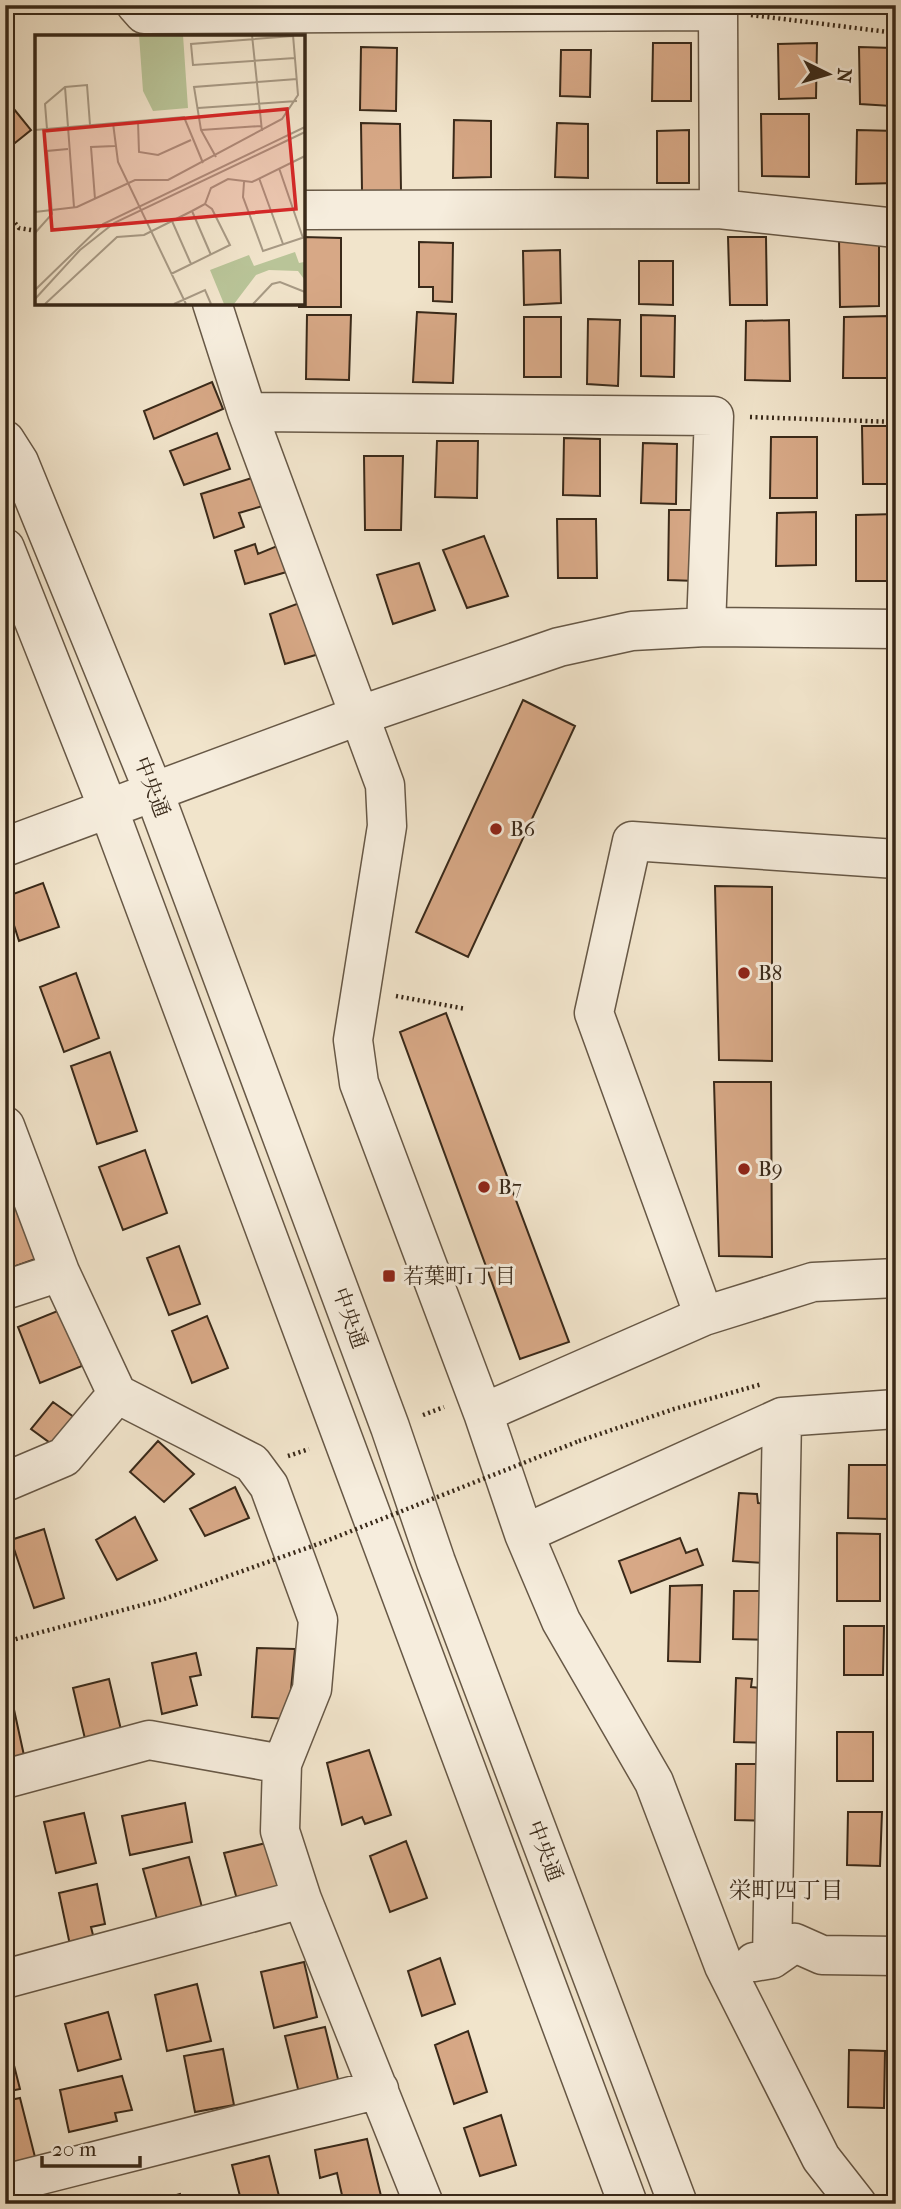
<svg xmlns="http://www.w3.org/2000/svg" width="901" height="2209" font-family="'IM FELL French Canon','Noto Serif JP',serif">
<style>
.building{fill:#d7a886;stroke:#392919;stroke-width:2}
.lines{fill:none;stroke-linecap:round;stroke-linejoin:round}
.minor-casing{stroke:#675846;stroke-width:41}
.path{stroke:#392919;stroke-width:4.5;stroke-dasharray:2 3.5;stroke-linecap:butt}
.minor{stroke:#f6eddd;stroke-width:38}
.path-bridge{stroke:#392919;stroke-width:4.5;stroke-dasharray:2 3.5;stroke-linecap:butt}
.poi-dot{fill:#8f2418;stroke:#f6eddd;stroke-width:2.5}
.labels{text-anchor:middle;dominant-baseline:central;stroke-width:6;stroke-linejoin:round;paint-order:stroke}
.street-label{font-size:21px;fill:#392919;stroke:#f6eddd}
.poi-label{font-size:21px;fill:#392919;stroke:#f6eddd;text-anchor:start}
.neighbourhood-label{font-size:23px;fill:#392919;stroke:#f6eddd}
.inset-road{fill:none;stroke:#a79984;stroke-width:2}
.view{fill:#d62828;fill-opacity:0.15;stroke:#d62828;stroke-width:3.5}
.inset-edge{fill:none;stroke:#392919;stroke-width:3.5}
</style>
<rect width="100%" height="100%" fill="#f1e4cb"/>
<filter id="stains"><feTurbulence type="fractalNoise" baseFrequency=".00286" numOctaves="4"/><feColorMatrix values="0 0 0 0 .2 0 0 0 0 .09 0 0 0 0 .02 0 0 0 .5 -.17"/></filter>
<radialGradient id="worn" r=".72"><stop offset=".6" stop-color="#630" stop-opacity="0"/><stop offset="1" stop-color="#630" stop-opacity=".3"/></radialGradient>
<path class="building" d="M 653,43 L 691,43 L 691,101 L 652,101 Z
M 817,43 L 816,98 L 779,99 L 778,44 Z
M 361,47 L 397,48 L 396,111 L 360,110 Z
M 859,47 L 893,48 L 891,106 L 860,104 Z
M 561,50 L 591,50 L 590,97 L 560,96 Z
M 5,98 L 31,130 L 5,151 Z
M 761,114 L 809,114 L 809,177 L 762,176 Z
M 454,120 L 491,121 L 491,177 L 453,178 Z
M 361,123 L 400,124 L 401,191 L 362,191 Z
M 557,123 L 588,124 L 588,178 L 555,177 Z
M 689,130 L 689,183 L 657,183 L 657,131 Z
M 857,130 L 896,131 L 896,183 L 856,184 Z
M 303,237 L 341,238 L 341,307 L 299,307 L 299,303 L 303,303 Z
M 728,237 L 766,237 L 767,305 L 730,305 Z
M 839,238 L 879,238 L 879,306 L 840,307 Z
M 419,242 L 453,243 L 452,302 L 433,301 L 433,287 L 419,287 Z
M 560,250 L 561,303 L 524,305 L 523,251 Z
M 639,261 L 673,261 L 673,305 L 639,304 Z
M 417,312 L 456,314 L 453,383 L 413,382 Z
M 307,315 L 351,315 L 349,380 L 306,379 Z
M 641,315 L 675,316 L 674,377 L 641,376 Z
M 888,316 L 887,378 L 843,378 L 844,317 Z
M 524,317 L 561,317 L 561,377 L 524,377 Z
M 588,319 L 620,320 L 618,386 L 587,384 Z
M 789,320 L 790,381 L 745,380 L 746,321 Z
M 212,382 L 223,409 L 154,439 L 144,411 Z
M 862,426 L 896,426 L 896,484 L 863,484 Z
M 217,433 L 230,469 L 184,485 L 170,451 Z
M 771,437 L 817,437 L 817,498 L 770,498 Z
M 564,438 L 600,439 L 600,496 L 563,495 Z
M 437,441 L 478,441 L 477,498 L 435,497 Z
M 643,443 L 677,444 L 676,504 L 641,503 Z
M 364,456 L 403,456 L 401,530 L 365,530 Z
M 255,477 L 266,505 L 239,513 L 244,527 L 214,538 L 201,494 Z
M 669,510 L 696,510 L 696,581 L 668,580 Z
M 816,512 L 816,565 L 776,566 L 777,513 Z
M 896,514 L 896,581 L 856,581 L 856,515 Z
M 557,519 L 596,519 L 597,578 L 558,578 Z
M 484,536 L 508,596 L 467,608 L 443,550 Z
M 255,544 L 258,554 L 282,544 L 290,571 L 245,584 L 235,551 Z
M 419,563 L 435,610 L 393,624 L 377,575 Z
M 302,602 L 319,654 L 285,664 L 270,614 Z
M 523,700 L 575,726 L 468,957 L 416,932 Z
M 43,883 L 59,927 L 19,941 L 5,897 Z
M 715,886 L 772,887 L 772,1061 L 719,1060 Z
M 76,973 L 99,1038 L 64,1052 L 40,987 Z
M 446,1013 L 569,1342 L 520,1359 L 400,1032 Z
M 110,1052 L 137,1131 L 97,1144 L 71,1066 Z
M 714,1082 L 771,1082 L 772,1257 L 719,1256 Z
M 145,1150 L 167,1213 L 123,1230 L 99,1167 Z
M 17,1197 L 38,1258 L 5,1270 L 5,1201 Z
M 179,1246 L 200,1304 L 169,1315 L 147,1258 Z
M 60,1310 L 82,1366 L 40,1383 L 18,1327 Z
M 207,1316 L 228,1368 L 192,1383 L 172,1331 Z
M 53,1402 L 85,1425 L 64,1453 L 31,1429 Z
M 158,1441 L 194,1474 L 164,1502 L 130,1472 Z
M 849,1465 L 888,1465 L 888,1519 L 848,1518 Z
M 235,1487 L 249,1518 L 205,1536 L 190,1509 Z
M 739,1493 L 757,1494 L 758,1503 L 769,1504 L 765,1563 L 733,1561 Z
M 135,1517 L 157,1560 L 117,1580 L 96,1540 Z
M 44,1529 L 64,1598 L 34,1608 L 11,1540 Z
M 837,1533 L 880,1534 L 880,1601 L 837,1601 Z
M 680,1538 L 686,1553 L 697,1549 L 703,1565 L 631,1593 L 619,1561 Z
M 702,1585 L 700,1662 L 668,1661 L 670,1586 Z
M 734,1591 L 772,1591 L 771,1640 L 733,1639 Z
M 844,1626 L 884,1626 L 883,1675 L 844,1675 Z
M 257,1648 L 295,1649 L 288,1719 L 252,1717 Z
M 196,1653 L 201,1675 L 190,1677 L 197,1705 L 162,1714 L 152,1663 Z
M 736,1678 L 752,1679 L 751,1687 L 770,1689 L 769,1743 L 734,1742 Z
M 109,1679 L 122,1734 L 86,1743 L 73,1688 Z
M 13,1705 L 25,1760 L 5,1765 L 5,1708 Z
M 837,1732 L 873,1732 L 873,1781 L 837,1781 Z
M 369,1750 L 391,1815 L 365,1824 L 362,1817 L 342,1825 L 327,1763 Z
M 736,1764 L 775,1764 L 774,1821 L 735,1820 Z
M 185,1803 L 192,1842 L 130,1855 L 122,1816 Z
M 848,1812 L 882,1812 L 880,1866 L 847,1865 Z
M 84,1813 L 96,1863 L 56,1873 L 44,1822 Z
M 406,1841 L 427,1898 L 390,1912 L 370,1856 Z
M 266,1843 L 282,1900 L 240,1910 L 224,1853 Z
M 189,1857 L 205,1919 L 160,1930 L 143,1869 Z
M 97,1884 L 105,1924 L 91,1927 L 94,1939 L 70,1945 L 59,1893 Z
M 5,1913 L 12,1944 L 5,1946 Z
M 440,1958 L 455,2004 L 422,2016 L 408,1971 Z
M 304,1962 L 317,2017 L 274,2028 L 261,1972 Z
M 197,1984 L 211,2041 L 167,2051 L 155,1995 Z
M 108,2012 L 121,2059 L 78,2071 L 65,2024 Z
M 325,2027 L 340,2087 L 300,2097 L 285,2036 Z
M 5,2030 L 20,2089 L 5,2092 Z
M 468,2031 L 487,2092 L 454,2104 L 435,2045 Z
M 223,2049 L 234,2105 L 195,2112 L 184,2056 Z
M 849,2050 L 885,2051 L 884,2108 L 848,2107 Z
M 122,2076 L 132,2110 L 115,2113 L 117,2121 L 69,2132 L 60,2090 Z
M 20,2098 L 35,2157 L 5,2165 L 5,2101 Z
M 501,2115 L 516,2165 L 480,2176 L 464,2128 Z
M 367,2139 L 383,2204 L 344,2204 L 337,2173 L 320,2178 L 315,2150 Z
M 269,2156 L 281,2204 L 242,2204 L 232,2165 Z
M 180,2194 L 183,2204 L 145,2204 Z"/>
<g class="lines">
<g class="minor-casing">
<path id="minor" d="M 136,5 L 144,14 L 718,11 L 719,209
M 303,210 L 719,209 L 896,228
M 212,303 L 247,412 L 385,785 L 387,826 L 353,1040 L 359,1083 L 483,1413 L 524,1534 L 561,1621 L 654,1782 L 724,1966 L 821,2158 L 857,2204
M 247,412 L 714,416 L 706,627
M 5,440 L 19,462 L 153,790 L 390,1427 L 436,1562 L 678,2204
M 5,548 L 108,808 L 628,2204
M 5,847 L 358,716 L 559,647 L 632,631 L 706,627 L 896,629
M 5,1126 L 60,1272 L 117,1394 L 252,1463 L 269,1486 L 318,1620 L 312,1689 L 282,1764 L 280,1831 L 302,1899 L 424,2204
M 5,1290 L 60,1272
M 704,1316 L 594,1013 L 632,841 L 896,859
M 483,1413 L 704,1316 L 813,1282 L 896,1278
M 5,1482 L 64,1457 L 117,1394
M 524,1534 L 782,1417 L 896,1409
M 5,1779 L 149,1740 L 282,1764
M 772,1959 L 782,1417
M 754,1962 L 772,1959 L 795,1943 L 822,1955 L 896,1956
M 5,1979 L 302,1899
M 5,2184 L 379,2089"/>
</g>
<path class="path" d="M 751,15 L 896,33
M 5,210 L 19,228 L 37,231
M 750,417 L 896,422
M 396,996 L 466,1009
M 423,1415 L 444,1407
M 579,1441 L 674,1409 L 762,1384
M 288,1456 L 309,1449
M 5,1642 L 164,1599"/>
<use href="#minor" class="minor"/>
<path class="path-bridge" d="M 164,1599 L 321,1543 L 579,1441"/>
</g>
<g class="poi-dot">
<circle cx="496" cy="829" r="7"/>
<circle cx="744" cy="973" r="7"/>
<circle cx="744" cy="1169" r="7"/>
<circle cx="484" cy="1187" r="7"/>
<rect x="382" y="1269" width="14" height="14" rx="3.5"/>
</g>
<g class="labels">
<g class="street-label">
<text transform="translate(152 787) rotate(69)">中央通</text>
<text transform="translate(350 1318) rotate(70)">中央通</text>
<text transform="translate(545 1851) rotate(69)">中央通</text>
</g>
<g class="poi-label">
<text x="510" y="829">B6</text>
<text x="758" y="973">B8</text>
<text x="758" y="1169">B9</text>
<text x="498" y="1187">B7</text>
<text x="403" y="1276">若葉町1丁目</text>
</g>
<g class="neighbourhood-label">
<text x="786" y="1890">栄町四丁目</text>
</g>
</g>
<g transform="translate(35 35)">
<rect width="270" height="270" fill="#f1e4cb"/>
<path d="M 104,0 L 148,0 L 153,73 L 118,76 L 108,56 ZM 260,217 L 264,228 L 269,227 L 269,244 L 263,236 L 234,235 L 221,240 L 199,269 L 189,269 L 175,235 L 214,220 L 219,231 Z" fill="#b9c498"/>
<path class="inset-road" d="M 217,0 L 227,96M 258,1 L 156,9 L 158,30 L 260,23M 30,52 L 39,172M 163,73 L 262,66M 103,87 L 104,117 L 123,120 L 156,105M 78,88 L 83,127 L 151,269M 12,94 L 10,69 L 30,52 L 52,50 L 55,90M 0,95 L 149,82 L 168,128M 166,95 L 226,91M 181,122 L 166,95 L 159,52 L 262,44M 244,133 L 268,203M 224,143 L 248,209M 209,147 L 208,162 L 228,216 L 270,202M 60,164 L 56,112 L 80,111M 157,176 L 176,220M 0,177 L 42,172 L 100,145 L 133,145 L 247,84 L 263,60 L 258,0M 137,186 L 156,229M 0,198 L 17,179 L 12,116 L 33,114M 136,239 L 195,210 L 177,174 L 170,169M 0,255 L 68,189 L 270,92M 0,264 L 45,215 L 79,188 L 270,97M 10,269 L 82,202 L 109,200 L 157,176 L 170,169 L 176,153 L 193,144 L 217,147 L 270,121M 139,269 L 170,255 L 176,269M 218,269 L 237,249 L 245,247 L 270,257"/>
<path class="view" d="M 252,74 L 261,174 L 17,195 L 9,96 Z"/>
<rect width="270" height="270" class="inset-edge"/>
</g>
<rect width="901" height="2209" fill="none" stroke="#f1e4cb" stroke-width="28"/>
<rect x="7" y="7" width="887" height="2195" fill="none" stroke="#392919" stroke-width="3.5"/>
<rect x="14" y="14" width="873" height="2181" fill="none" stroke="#392919" stroke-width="2"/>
<g transform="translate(828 74) rotate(95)" stroke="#f6eddd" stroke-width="5" paint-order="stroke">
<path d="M0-5L12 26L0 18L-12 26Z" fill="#392919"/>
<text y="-10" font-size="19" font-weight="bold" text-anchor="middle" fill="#392919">N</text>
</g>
<path d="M42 2156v10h98v-10" fill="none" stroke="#392919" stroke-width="3.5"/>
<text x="52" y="2156" font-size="21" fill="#392919" stroke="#f6eddd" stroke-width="5" paint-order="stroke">20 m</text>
<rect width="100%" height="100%" filter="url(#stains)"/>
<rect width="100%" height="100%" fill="url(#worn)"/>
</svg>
